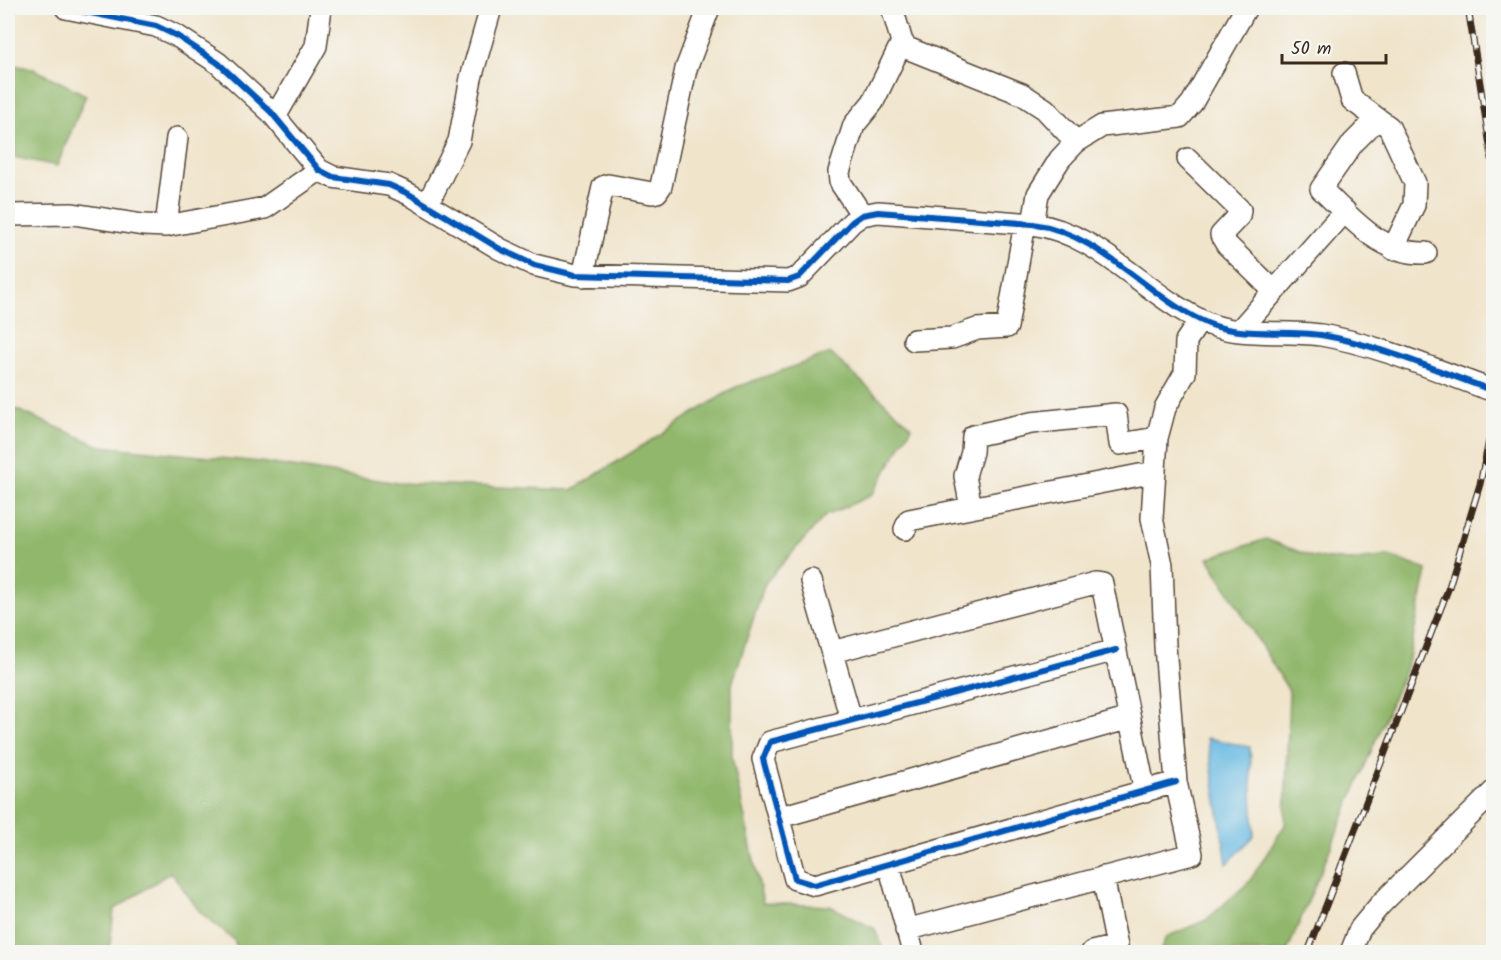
<svg xmlns="http://www.w3.org/2000/svg" width="1501" height="960" font-family="Kalam,sans-serif">
<style>
.forest{fill:#91b76c;stroke:#667045;stroke-width:1.5}
.water{fill:#66b9e2;stroke:#507280;stroke-width:1.5}
.lines{fill:none;stroke-linecap:round;stroke-linejoin:round}
.minor-casing{stroke:#564638;stroke-width:24}
.minor{stroke:#fff;stroke-width:21}
.rail-casing{stroke:#3b2a1e;stroke-width:7}
.rail{stroke:#f6f6f2;stroke-width:4.5;stroke-dasharray:14;stroke-linecap:butt}
.cycleway-casing{stroke:#f6f6f2;stroke-width:10}
.cycleway{stroke:#0057b8;stroke-width:6}
</style>
<rect width="100%" height="100%" fill="#f6f6f2"/>
<filter id="ink" filterUnits="userSpaceOnUse"><feTurbulence type="fractalNoise" baseFrequency=".0167" numOctaves="2"/><feDisplacementMap in="SourceGraphic" scale="12" xChannelSelector="R" yChannelSelector="G"/><feConvolveMatrix kernelMatrix="1 2 1 2 8 2 1 2 1" color-interpolation-filters="sRGB"/></filter>
<filter id="wash" filterUnits="userSpaceOnUse"><feTurbulence type="fractalNoise" baseFrequency=".008" numOctaves="4" result="noise"/><feDisplacementMap in="SourceGraphic" scale="24" xChannelSelector="R" yChannelSelector="G"/><feGaussianBlur stdDeviation="1.35" result="paint"/><feColorMatrix in="noise" values="0 0 0 0 0 0 0 0 0 0 0 0 0 0 0 0 0 1.4 0 .05"/><feComposite in="paint" operator="in"/></filter>
<g filter="url(#wash)">
<rect width="100%" height="100%" fill="#f0e4cb"/>
<path class="forest" d="M 8,64 L 34,69 L 86,95 L 57,166 L 8,156 Z
M 830,353 L 912,427 L 872,495 L 825,516 L 765,583 L 732,684 L 732,758 L 763,903 L 830,906 L 875,929 L 884,952 L 239,952 L 234,940 L 200,912 L 171,872 L 114,910 L 109,952 L 8,952 L 8,406 L 100,446 L 260,462 L 398,483 L 572,490 L 734,388 Z
M 1266,539 L 1313,557 L 1349,561 L 1389,556 L 1427,570 L 1408,663 L 1287,952 L 1160,952 L 1166,937 L 1206,920 L 1249,882 L 1285,825 L 1289,691 L 1208,558 Z"/>
<path class="water" d="M 1207,738 L 1250,747 L 1254,836 L 1227,864 Z"/>
</g>
<g filter="url(#ink)">
<g class="lines">
<g class="minor-casing">
<path id="minor" d="M 66,8 L 156,26 L 177,36 L 218,63 L 271,112 L 319,170 L 333,177 L 389,185 L 409,194 L 500,249 L 534,265 L 575,275 L 788,281 L 799,277 L 852,222 L 862,215 L 878,212 L 1033,224 C 1098,233 1143,292 1200,320 C 1237,339 1281,329 1321,335 C 1380,345 1437,371 1494,391
M 892,8 L 902,42 L 907,48 L 1022,94 L 1045,109 L 1076,142
M 1344,73 L 1352,100 L 1389,127 L 1415,183 L 1414,205 L 1393,249
M 275,117 L 316,46 L 321,8
M 1377,119 L 1353,143 L 1321,189 C 1351,217 1380,255 1426,253
M 1188,159 L 1240,210 L 1239,216 L 1221,235 L 1227,245 L 1274,291
M 427,205 L 459,141 L 471,78 L 491,8
M 8,215 L 73,214 L 143,225 L 166,226 L 265,208 L 319,170
M 862,215 L 840,182 L 839,172 L 854,125 L 873,102 L 902,42
M 1033,224 L 1038,194 L 1060,159 L 1076,142 L 1102,126 L 1180,117 L 1192,103 L 1246,8
M 166,226 L 177,138
M 583,276 L 603,187 L 608,185 L 652,193 L 657,192 L 661,186 L 686,69 L 709,8
M 1239,331 L 1345,211
M 914,340 L 952,338 L 977,329 L 1007,327 L 1025,223
M 971,508 L 965,476 L 972,452 L 973,436 L 1031,423 L 1116,414 L 1120,444 L 1157,438
M 905,529 L 909,520 L 1155,472
M 811,581 L 851,719
M 1116,650 L 770,742 L 763,759 L 795,879 L 815,885 L 1176,782
M 832,652 L 1095,583 L 1102,584 L 1145,792
M 780,817 L 1130,718
M 889,865 L 913,952
M 906,930 L 1192,854 L 1176,782 L 1165,646 L 1162,565 L 1152,518 L 1157,438 L 1165,408 L 1185,373 L 1186,341 L 1200,320
M 1092,952 L 1117,946 L 1103,877
M 1351,952 L 1360,929 L 1380,905 L 1494,791"/>
</g>
<use href="#minor" class="minor"/>
<g class="rail-casing">
<path id="rail" d="M 1468,8 L 1494,171
M 1308,952 L 1449,587 L 1480,484 L 1494,417"/>
</g>
<use href="#rail" class="rail"/>
<g class="cycleway-casing">
<path id="cycleway" d="M 66,8 L 156,26 L 177,36 L 218,63 L 271,112 L 319,170 L 333,177 L 389,185 L 409,194 L 500,249 L 534,265 L 575,275 L 788,281 L 799,277 L 852,222 L 862,215 L 878,212 L 1033,224 C 1098,233 1143,292 1200,320 C 1237,339 1281,329 1321,335 C 1380,345 1437,371 1494,391
M 1116,650 L 770,742 L 763,759 L 795,879 L 815,885 L 1176,782"/>
</g>
<use href="#cycleway" class="cycleway"/>
</g>
</g>
<rect width="1501" height="960" fill="none" stroke="#f6f6f2" stroke-width="30"/>
<path d="M1282 54v9h104v-9" fill="none" stroke="#3b2a1e" stroke-width="3"/>
<text x="1291" y="54" font-size="18" fill="#3b2a1e" stroke="#f6f6f2" stroke-width="4.5" paint-order="stroke">50 m</text>
</svg>
